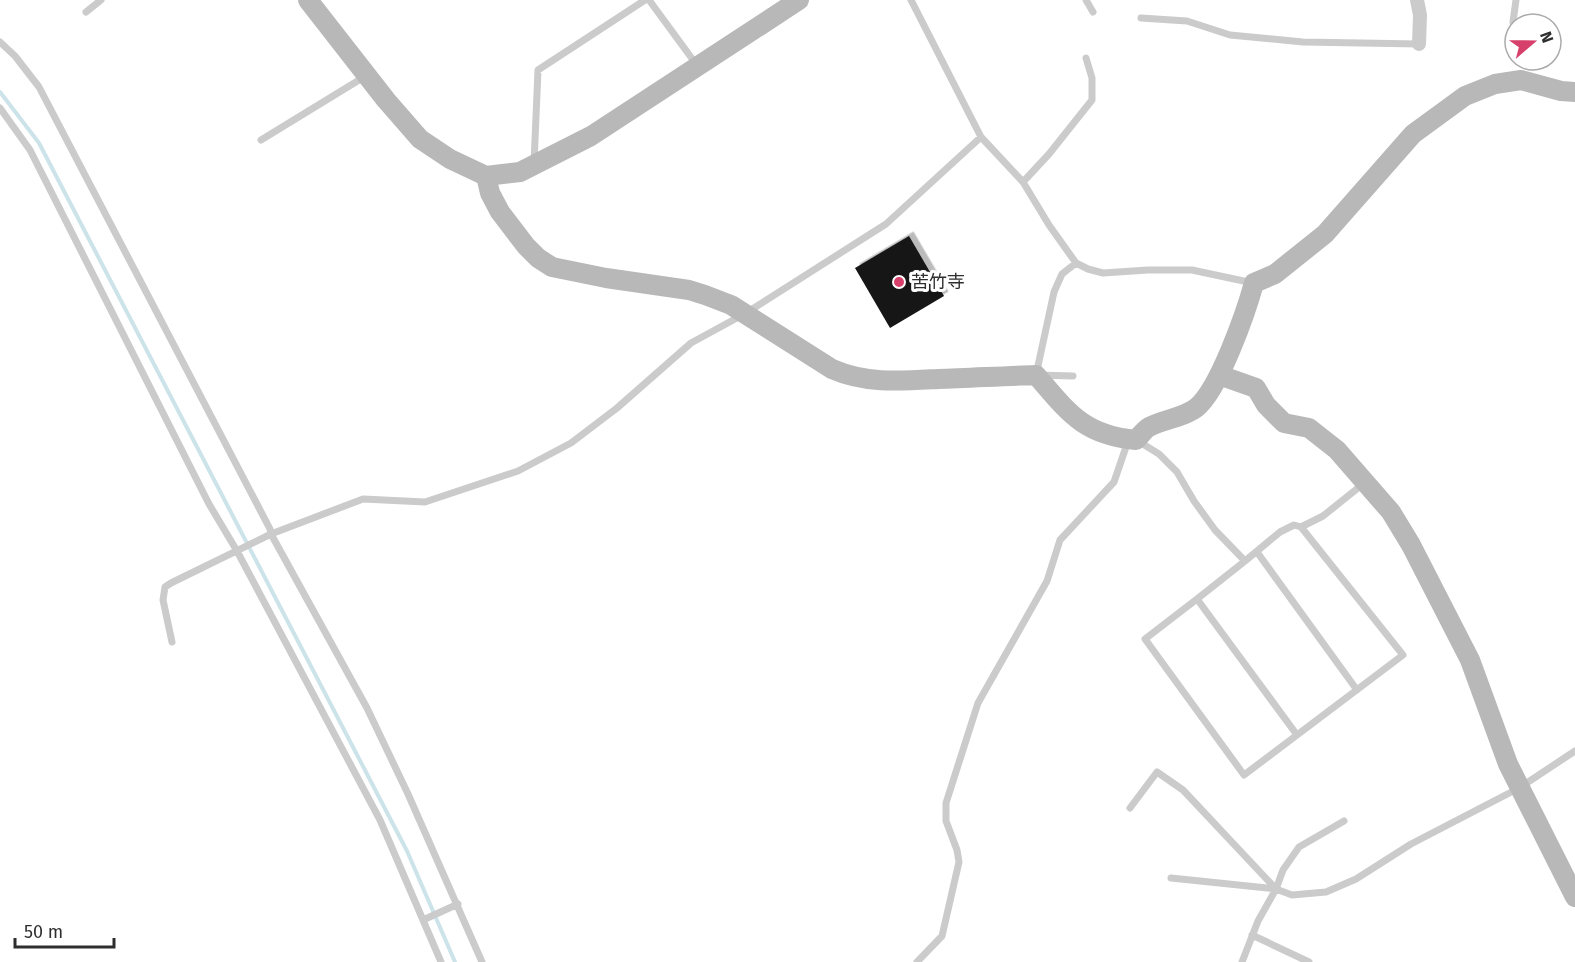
<svg xmlns="http://www.w3.org/2000/svg" width="1575" height="962" font-family="'Fira Sans','Noto Sans TC',sans-serif">
<style>
.lines{fill:none;stroke-linecap:round;stroke-linejoin:round}
.stream{stroke:#cbe3e9;stroke-width:4}
.building{fill:#151515;filter:url(#shadow)}
.lane{stroke:#cbcbcb;stroke-width:7}
.street{stroke:#cbcbcb;stroke-width:14}
.secondary{stroke:#b8b8b8;stroke-width:20}
.poi-dot{fill:#d6406a;stroke:#fff;stroke-width:2}
.labels{text-anchor:middle;dominant-baseline:central;stroke-width:6;stroke-linejoin:round;paint-order:stroke}
.poi-label{font-size:18px;fill:#2e2e2e;stroke:#fff;text-anchor:start}
</style>
<defs>
<filter id="shadow"><feDropShadow dx="4.5" dy="-4.5" stdDeviation="0" flood-color="#0004"/></filter>
</defs>
<rect width="100%" height="100%" fill="#fff"/>
<g class="lines">
<path class="stream" d="M 0,92 L 39,143 L 407,851 L 455,962"/>
</g>
<path class="building" d="M 909,236 L 944,296 L 890,328 L 855,268 Z"/>
<g class="lines">
<path class="lane" d="M 649,0 L 696,64
M 911,0 L 981,137 L 1023,182
M 1086,0 L 1093,12
M 86,12 L 101,0
M 1141,18 L 1187,21 L 1230,35 L 1303,42 L 1419,44
M 1513,22 L 1516,0
M 0,42 L 15,56 L 39,87 L 270,529 L 271,534 L 367,708 L 408,794 L 482,962
M 1086,58 L 1092,78 L 1092,100 L 1049,154 L 1023,182 L 1049,225 L 1076,263 L 1088,269 L 1103,273 L 1148,270 L 1192,270 L 1253,283
M 0,108 L 30,150 L 209,504 L 237,551 L 380,820 L 441,962
M 261,140 L 364,77
M 534,163 L 538,70 L 645,0
M 1073,376 L 1036,375 L 1054,292 L 1062,274 L 1076,263
M 1138,441 L 1159,454 L 1177,472 L 1194,501 L 1215,530 L 1245,561 L 1280,532 L 1294,525 L 1301,527 L 1323,516 L 1363,484
M 1257,552 L 1357,690
M 1245,561 L 1197,599 L 1297,735
M 1197,599 L 1145,639 L 1244,775 L 1403,655 L 1301,527
M 172,642 L 163,600 L 165,587 L 171,583 L 271,534 L 363,499 L 425,502 L 518,471 L 571,443 L 617,408 L 691,343 L 746,313 L 886,224 L 981,137
M 1130,808 L 1157,772 L 1183,790 L 1276,889 L 1171,878
M 1276,889 L 1283,870 L 1299,847 L 1344,821
M 423,920 L 458,904
M 1252,935 L 1309,962
M 917,962 L 942,936 L 959,862 L 957,850 L 946,821 L 946,803 L 978,703 L 1047,581 L 1060,540 L 1114,482 L 1128,441
M 1242,962 L 1258,921 L 1276,889 L 1292,895 L 1326,892 L 1356,879 L 1411,844 L 1519,788 L 1575,751"/>
<path class="street" d="M 1417,0 L 1420,15 L 1419,44"/>
<path class="secondary" d="M 308,0 L 386,100 L 420,139 L 450,159 L 486,176 L 520,172 L 591,136 L 799,0
M 486,176 L 490,193 L 500,212 L 526,246 L 538,258 L 552,267 L 606,278 L 689,290 L 705,295 L 731,305 L 832,369 C 866,384 901,381 938,379 C 970,378 1003,376 1036,375 C 1068,412 1083,435 1136,440 C 1140,436 1144,430 1149,427 C 1164,419 1183,418 1196,408 C 1219,390 1246,312 1254,283 L 1275,274 L 1325,234 L 1413,134 L 1465,96 L 1495,84 L 1521,80 L 1561,91 L 1575,92
M 1219,375 L 1256,388 L 1266,405 L 1284,423 L 1309,428 L 1337,450 L 1391,512 L 1411,545 L 1470,660 L 1508,764 L 1575,897"/>
</g>
<circle class="poi-dot" cx="899" cy="282" r="6"/>
<g class="labels">
<g class="poi-label">
<text x="911" y="282">苦竹寺</text>
</g>
</g>
<g transform="translate(1533 42) rotate(70)"><circle r="28" fill="#ffffff" stroke="#ababab" stroke-width="1.5"/>
<path d="M0-4.5L10 22L0 15L-10 22Z" fill="#d6406a"/>
<text y="-9" font-size="16" font-weight="bold" text-anchor="middle" fill="#2e2e2e">N</text>
</g>
<path d="M15 938v9h99v-9" fill="none" stroke="#2e2e2e" stroke-width="3"/>
<text x="24" y="938" font-size="18" fill="#2e2e2e" stroke="#ffffff" stroke-width="4.5" paint-order="stroke">50 m</text>
</svg>
